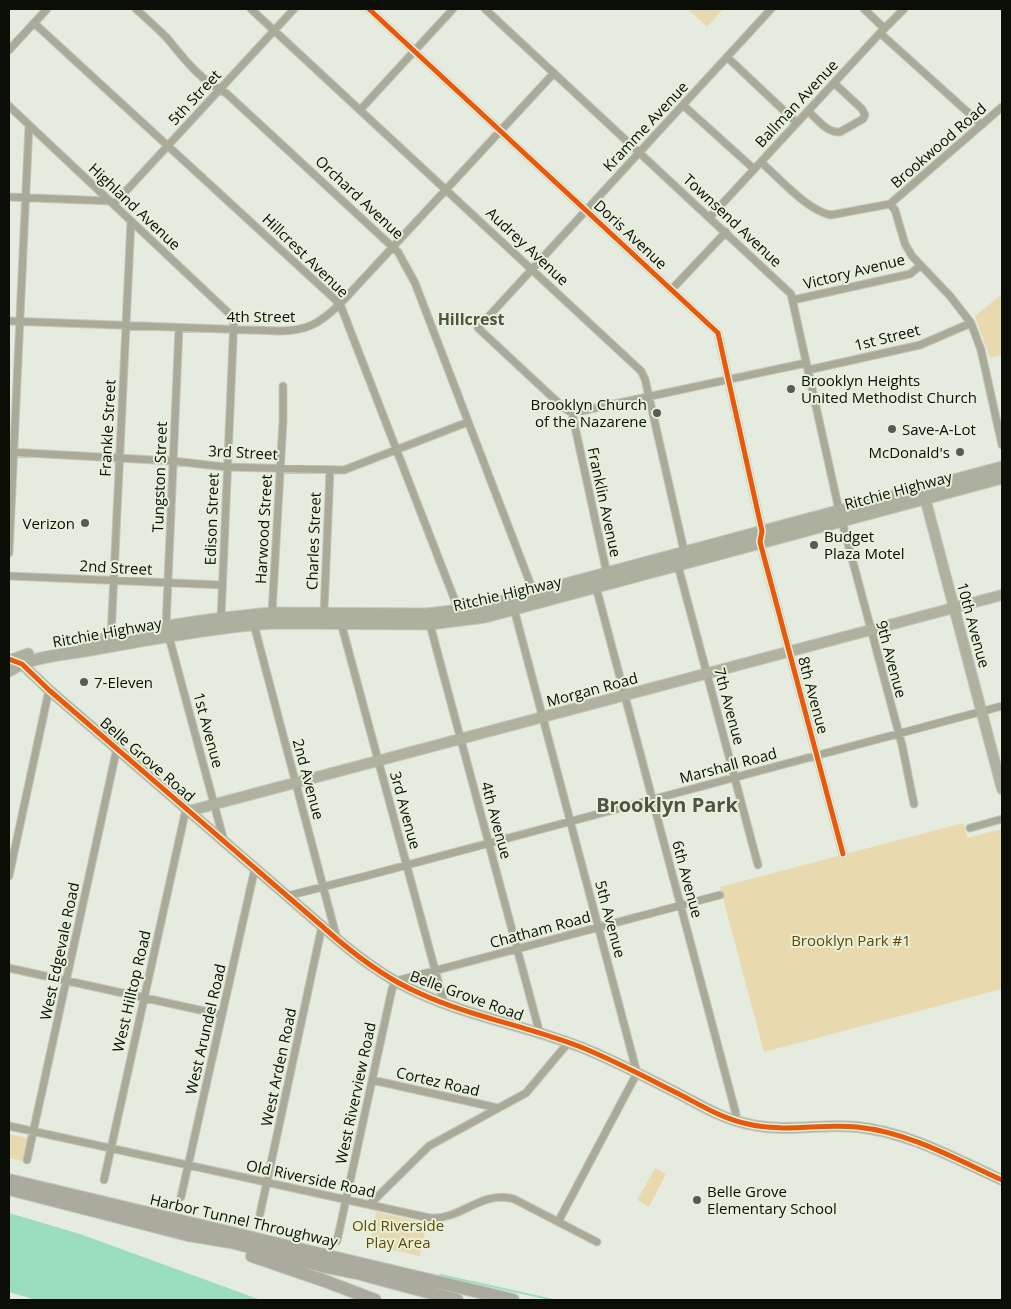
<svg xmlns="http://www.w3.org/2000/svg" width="1011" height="1309" font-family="'Open Sans',sans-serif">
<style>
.green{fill:#e8daae}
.water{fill:#9adebc}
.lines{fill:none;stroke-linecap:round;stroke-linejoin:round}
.stream{stroke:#9adebc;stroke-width:2}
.street-casing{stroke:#c3c7be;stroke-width:9}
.secondary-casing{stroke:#c3c7be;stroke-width:12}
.primary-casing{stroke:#c3c7be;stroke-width:13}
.highway-casing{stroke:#c3c7be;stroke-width:14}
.street{stroke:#aa9;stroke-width:7}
.secondary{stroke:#b0b29f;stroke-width:10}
.primary{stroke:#adaf9f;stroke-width:11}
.highway{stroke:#aaab9c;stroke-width:12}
.cycleway-casing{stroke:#e7f0db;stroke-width:8}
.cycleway{stroke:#e8590c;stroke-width:5}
.poi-dot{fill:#585b53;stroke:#e7f0db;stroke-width:2}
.labels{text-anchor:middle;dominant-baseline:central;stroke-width:4;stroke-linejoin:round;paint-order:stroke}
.street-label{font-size:15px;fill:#0b0d07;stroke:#e7f0db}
.poi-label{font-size:15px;fill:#0b0d07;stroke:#e7f0db;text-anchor:start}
.park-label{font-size:15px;fill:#604a03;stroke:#e7f0db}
.neighbourhood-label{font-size:16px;font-weight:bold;fill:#4d5442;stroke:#e7f0db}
.district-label{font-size:20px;font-weight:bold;fill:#4d5442;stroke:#e7f0db}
</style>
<rect width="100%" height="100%" fill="#e6ebe0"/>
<path class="green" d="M 688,9 L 723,9 L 707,27 Z
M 1002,294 L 1002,355 L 990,358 L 975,316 Z
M 963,823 L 968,838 L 1002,829 L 1002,989 L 764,1052 L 720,887 Z
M 9,1134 L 28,1138 L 23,1161 L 9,1158 Z
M 655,1168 L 666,1174 L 649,1207 L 637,1200 Z
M 376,1212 L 427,1223 L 420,1256 L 370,1245 Z"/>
<path class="water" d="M 9,1213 L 80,1234 L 261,1300 L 36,1300 L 9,1292 Z"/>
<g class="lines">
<path class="stream" d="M 440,1275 L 554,1300"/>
<g class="street-casing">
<path id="street" d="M 136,9 C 146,18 157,28 167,38 C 184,59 201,81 226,93 L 398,252 L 415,283 L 535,596
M 251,9 L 641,371 L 645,379 L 685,555
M 369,9 L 718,333 L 762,531 L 760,542 L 843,854
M 485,9 L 791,294 L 839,510 L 902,745 L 914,804
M 864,9 L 884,28
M 34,23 L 340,304 L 459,611
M 880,33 L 982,125
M 9,50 L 47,9
M 727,57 L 797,123
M 683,105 L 754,169
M 9,106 L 234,318 L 221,619
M 360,110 L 453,9
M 808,111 C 817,119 827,133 840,132 L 863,119 L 865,115 L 862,109 L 834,83
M 761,162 C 779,178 808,211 831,215 L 890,204 L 1002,107
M 9,197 L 110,201
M 114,204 L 294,9
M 890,204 L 895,210 L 905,244 L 912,256 L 950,296 L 971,323 L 981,350 L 1002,445
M 710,217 L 880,33 L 904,9
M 672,289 L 726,232
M 793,300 L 910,274 L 920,266
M 9,321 L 278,331 C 307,331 319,324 340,304 L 554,73
M 179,328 L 166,626 L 224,841
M 808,370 L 920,345 L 971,323
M 572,413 L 806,363
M 9,452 L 173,461 L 226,467 L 344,470 L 468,422
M 9,553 L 29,125
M 677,562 L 758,865
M 607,574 L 572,413 L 564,408 L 478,328 L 771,9
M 9,576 L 222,585
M 596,587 L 736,1114 L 734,1121
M 514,609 L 637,1073 L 558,1222
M 272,613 L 283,421 L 283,386
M 324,613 L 330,470
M 429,621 L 540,1034
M 341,623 L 444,1003
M 254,625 L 337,939
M 111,637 L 131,221
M 970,828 L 1002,819
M 9,876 L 49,690
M 287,896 L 366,876 L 1002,706
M 9,968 L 222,1015
M 372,1080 L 498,1108
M 9,1126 L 430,1218 C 462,1220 480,1190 514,1199 L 597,1242
M 27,1160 L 117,748
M 104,1180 L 186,809
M 181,1197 L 255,868
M 370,1204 L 429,1146 L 526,1093 L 568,1043
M 260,1214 L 322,926
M 337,1241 L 392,989 L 396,981 L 720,895"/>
</g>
<g class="secondary-casing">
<path id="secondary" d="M 925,498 L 1002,789
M 15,661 L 22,664 L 49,690 L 338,940 C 363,961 389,980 419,993 C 473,1018 533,1027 588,1050 C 619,1063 649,1079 679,1094 C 702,1106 723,1119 748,1124 C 784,1133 821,1123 857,1127 C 908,1132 956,1159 1002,1180
M 189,811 L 1002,595"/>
</g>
<g class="primary-casing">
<path id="primary" d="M 83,643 C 97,641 110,637 124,634 C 173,624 223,617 272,613 L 427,614 L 476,608 L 1002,467
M 9,661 L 28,654
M 9,671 C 32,656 63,655 90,650 C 151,639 212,628 273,623 L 430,624 L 485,617 L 1002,478"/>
</g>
<g class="highway-casing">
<path id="highway" d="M 9,1180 L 513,1300
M 9,1189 L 188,1235 L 231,1242 L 322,1266 L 357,1273 L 457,1300
M 252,1256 L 325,1281 L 375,1300"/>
</g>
<use href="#street" class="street"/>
<use href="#secondary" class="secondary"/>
<use href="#primary" class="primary"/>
<use href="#highway" class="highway"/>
<g class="cycleway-casing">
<path id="cycleway" d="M 369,9 L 718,333 L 762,531 L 760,542 L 843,854
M 9,659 L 22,664 L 49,690 L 338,940 C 363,961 389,980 419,993 C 473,1018 533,1027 588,1050 C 619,1063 649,1079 679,1094 C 702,1106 723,1119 748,1124 C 784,1133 821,1123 857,1127 C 908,1132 956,1159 1002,1180"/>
</g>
<use href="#cycleway" class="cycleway"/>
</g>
<g class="poi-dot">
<circle cx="791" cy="389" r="5"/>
<circle cx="657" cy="413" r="5"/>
<circle cx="892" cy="429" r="5"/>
<circle cx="960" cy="452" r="5"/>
<circle cx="85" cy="523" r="5"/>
<circle cx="814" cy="545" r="5"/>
<circle cx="84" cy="682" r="5"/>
<circle cx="697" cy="1200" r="5"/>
</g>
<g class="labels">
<g class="street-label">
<text transform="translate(194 97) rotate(-47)">5th Street</text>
<text transform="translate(796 103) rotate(-47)">Ballman Avenue</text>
<text transform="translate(645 126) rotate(-47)">Kramme Avenue</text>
<text transform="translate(938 145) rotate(-41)">Brookwood Road</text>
<text transform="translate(360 197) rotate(43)">Orchard Avenue</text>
<text transform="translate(135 206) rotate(43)">Highland Avenue</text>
<text transform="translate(733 220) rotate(43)">Townsend Avenue</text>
<text transform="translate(631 234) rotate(43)">Doris Avenue</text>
<text transform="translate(528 246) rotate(43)">Audrey Avenue</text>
<text transform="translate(306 255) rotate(44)">Hillcrest Avenue</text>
<text transform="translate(854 271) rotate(-14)">Victory Avenue</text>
<text x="261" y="316">4th Street</text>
<text transform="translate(887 337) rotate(-14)">1st Street</text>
<text transform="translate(107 428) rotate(-87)">Frankle Street</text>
<text transform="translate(243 452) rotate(3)">3rd Street</text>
<text transform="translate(159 477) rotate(-88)">Tungston Street</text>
<text transform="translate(898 490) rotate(-15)">Ritchie Highway</text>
<text transform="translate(605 502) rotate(78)">Franklin Avenue</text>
<text transform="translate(211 519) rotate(-88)">Edison Street</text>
<text transform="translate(263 529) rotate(-87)">Harwood Street</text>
<text transform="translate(313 541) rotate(-88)">Charles Street</text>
<text transform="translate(116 567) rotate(3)">2nd Street</text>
<text transform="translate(507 593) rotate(-13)">Ritchie Highway</text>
<text transform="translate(974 625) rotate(75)">10th Avenue</text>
<text transform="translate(107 632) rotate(-10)">Ritchie Highway</text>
<text transform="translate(892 659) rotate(75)">9th Avenue</text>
<text transform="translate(592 689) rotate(-15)">Morgan Road</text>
<text transform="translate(814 695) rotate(75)">8th Avenue</text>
<text transform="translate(730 706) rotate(75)">7th Avenue</text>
<text transform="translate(209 730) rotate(75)">1st Avenue</text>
<text transform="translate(148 759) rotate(41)">Belle Grove Road</text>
<text transform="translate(728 765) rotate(-15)">Marshall Road</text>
<text transform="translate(309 779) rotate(75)">2nd Avenue</text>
<text transform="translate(406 810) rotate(75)">3rd Avenue</text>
<text transform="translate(497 820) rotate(75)">4th Avenue</text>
<text transform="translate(688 879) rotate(75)">6th Avenue</text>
<text transform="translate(611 919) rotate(75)">5th Avenue</text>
<text transform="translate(540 929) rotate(-15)">Chatham Road</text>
<text transform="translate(59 951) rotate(-78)">West Edgevale Road</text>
<text transform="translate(131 991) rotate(-77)">West Hilltop Road</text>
<text transform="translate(467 995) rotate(20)">Belle Grove Road</text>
<text transform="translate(205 1029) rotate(-77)">West Arundel Road</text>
<text transform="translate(278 1067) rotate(-78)">West Arden Road</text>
<text transform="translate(438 1081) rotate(13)">Cortez Road</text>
<text transform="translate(355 1093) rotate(-78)">West Riverview Road</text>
<text transform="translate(311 1178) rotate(12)">Old Riverside Road</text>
<text transform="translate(244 1220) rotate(13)">Harbor Tunnel Throughway</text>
</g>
<g class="poi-label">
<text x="801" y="380">Brooklyn Heights<tspan x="801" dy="17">United Methodist Church</tspan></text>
<text x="647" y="404" text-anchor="end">Brooklyn Church<tspan x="647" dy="17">of the Nazarene</tspan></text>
<text x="902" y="429">Save-A-Lot</text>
<text x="950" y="452" text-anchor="end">McDonald's</text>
<text x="75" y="523" text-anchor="end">Verizon</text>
<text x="824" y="536">Budget<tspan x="824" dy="17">Plaza Motel</tspan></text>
<text x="94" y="682">7-Eleven</text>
<text x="707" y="1191">Belle Grove<tspan x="707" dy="17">Elementary School</tspan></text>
</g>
<g class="park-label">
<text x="851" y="940">Brooklyn Park #1</text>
<text x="398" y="1225">Old Riverside<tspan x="398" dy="17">Play Area</tspan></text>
</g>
<g class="neighbourhood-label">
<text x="471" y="319">Hillcrest</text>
</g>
<g class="district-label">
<text x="667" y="804">Brooklyn Park</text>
</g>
</g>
<rect width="1011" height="1309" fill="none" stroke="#0b0d07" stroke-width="20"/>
</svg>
